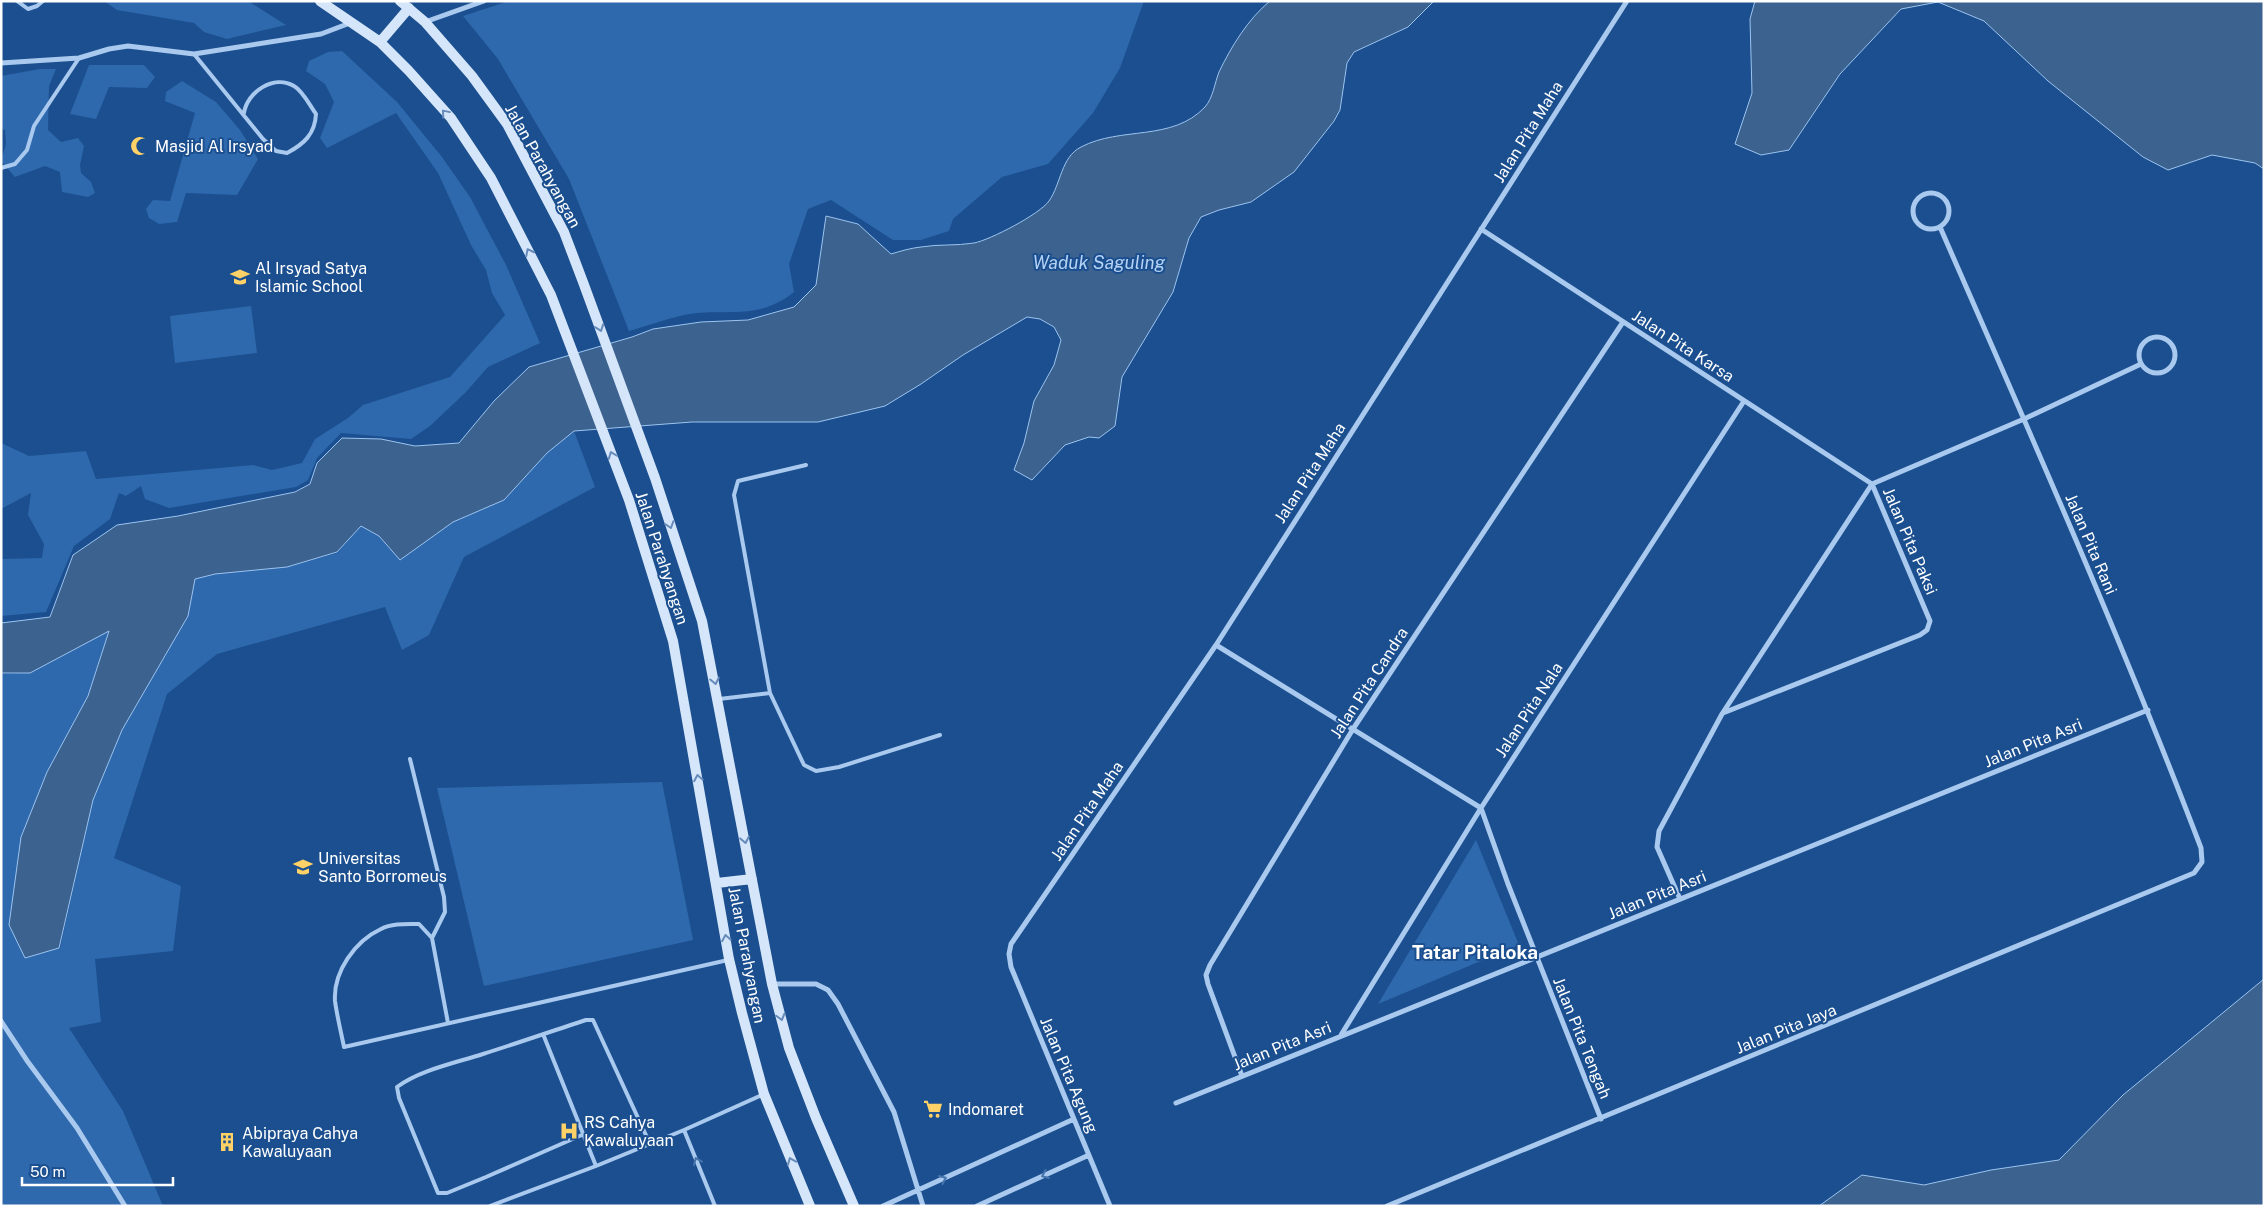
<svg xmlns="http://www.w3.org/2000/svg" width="2265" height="1207" font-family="'Public Sans',sans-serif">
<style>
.green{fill:#2e69ad}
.water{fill:#3c6290;stroke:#9cc4f0}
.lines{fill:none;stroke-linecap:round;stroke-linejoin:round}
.lane{stroke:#a9c9ee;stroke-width:4}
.street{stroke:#a9c9ee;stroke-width:5}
.secondary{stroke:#d6e6fa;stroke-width:10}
.oneway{stroke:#668bba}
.oneway2{stroke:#4674ac}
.labels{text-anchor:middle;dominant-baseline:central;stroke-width:4;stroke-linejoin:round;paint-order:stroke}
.street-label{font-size:16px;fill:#fff;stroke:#1b4f8f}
.poi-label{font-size:16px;fill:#fff;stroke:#1b4f8f;text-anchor:start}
.water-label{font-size:18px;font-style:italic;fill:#b5d3f5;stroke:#1b4f8f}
.quarter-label{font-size:19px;font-weight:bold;fill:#fff;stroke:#1b4f8f}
</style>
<rect width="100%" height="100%" fill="#1b4f8f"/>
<path class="green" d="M 104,1 L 248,1 L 286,25 L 227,39 L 204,32 L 194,23 L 117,10 Z
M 509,1 L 1144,1 L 1120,68 L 1093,113 L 1048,164 L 1002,177 L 953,219 L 949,231 L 921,240 L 893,240 L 831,200 L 808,209 L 789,264 L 794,292 C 756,322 726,307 684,315 C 666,319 647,326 629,331 L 569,179 L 498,59 L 463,16 Z
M 342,51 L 397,102 L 442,157 L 470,197 L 506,265 L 540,343 L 488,367 L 465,393 L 430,426 L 411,439 L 341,433 L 317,458 L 308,480 L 296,487 L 169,508 L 145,499 L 141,486 L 126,496 L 119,493 L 110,519 L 74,546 L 46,612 L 1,616 L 1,559 L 42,558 L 44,544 L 28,515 L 31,493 L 1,509 L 1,443 L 29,456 L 86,451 L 96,479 L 253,465 L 272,470 L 302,463 L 315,439 L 348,418 L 363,405 L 450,377 L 505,315 L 492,293 L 486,270 L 471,245 L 438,173 L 396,113 L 327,148 L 320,138 L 334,102 L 325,84 L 306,71 L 309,61 L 328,52 Z
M 89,65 L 144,65 L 155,77 L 147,88 L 109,87 L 96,119 L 70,114 Z
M 40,69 L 56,69 L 49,86 L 48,130 L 61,142 L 78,138 L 84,146 L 80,165 L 81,173 L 91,182 L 95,193 L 88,197 L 62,192 L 60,172 L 45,166 L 15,177 L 1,161 L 6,144 L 5,130 L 1,129 L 1,76 Z
M 182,81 L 216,102 L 240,130 L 258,159 L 237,195 L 186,193 L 177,222 L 159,224 L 149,218 L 146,209 L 153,200 L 170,201 L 195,113 L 165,101 L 166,92 Z
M 251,306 L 257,353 L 175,363 L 170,316 Z
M 574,431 L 595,487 L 464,557 L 429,635 L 402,650 L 385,607 L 217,654 L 167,694 L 114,858 L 181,886 L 173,951 L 95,959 L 101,1022 L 69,1028 L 123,1111 L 163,1206 L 1,1206 L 1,674 L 30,673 L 109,630 L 88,696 L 47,772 L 14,894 L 9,925 L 60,948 L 93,800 L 122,730 L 188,616 L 194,579 L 215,574 L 287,567 L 337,553 L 361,526 L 379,536 L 400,560 L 453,522 L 504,500 L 547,453 Z
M 662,782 L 693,940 L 484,986 L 437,788 Z
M 1476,840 L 1519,945 L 1378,1004 Z"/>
<path class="water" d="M 1270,1 L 1434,1 L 1408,27 L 1354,52 L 1347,63 L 1340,110 L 1334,121 L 1294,172 L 1251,202 L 1219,210 L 1201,217 L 1189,238 L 1173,292 L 1122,377 L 1115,426 L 1099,438 L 1089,437 L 1065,445 L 1032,480 L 1014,470 L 1024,443 L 1034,401 L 1054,365 L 1061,340 L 1054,327 L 1040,319 L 1027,317 L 963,355 L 921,384 L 885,406 L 818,422 L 692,422 L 574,431 L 547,453 L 504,500 L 453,522 L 400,560 L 379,536 L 361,526 L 337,552 L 287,567 L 215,574 L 195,579 L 188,616 L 122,730 L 93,800 L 59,948 L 25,958 L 9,925 L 21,837 L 47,772 L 88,696 L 109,631 L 30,673 L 1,673 L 1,623 L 50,617 L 73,555 L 117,525 L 178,516 L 295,492 L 310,484 L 317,463 L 342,438 L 381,439 L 415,446 L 459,443 L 494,401 L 529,367 L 632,337 L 653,329 L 701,322 L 748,320 L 794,307 L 816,285 L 826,216 L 858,224 L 891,254 C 901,251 911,248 921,247 C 938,244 956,246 974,243 C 990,240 1040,214 1049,201 C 1061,184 1061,157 1081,147 C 1121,126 1172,142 1205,107 C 1213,98 1215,82 1219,72 C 1231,47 1248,19 1270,1 Z
M 1755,1 L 2264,1 L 2264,169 L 2255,163 L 2212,155 L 2168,170 L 2143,157 L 2048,81 L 1984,21 L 1938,2 L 1901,9 L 1840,74 L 1789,150 L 1761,155 L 1735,144 L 1752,93 L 1750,19 Z
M 2264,979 L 2264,1206 L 1819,1206 L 1862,1175 L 1924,1185 L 1991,1170 L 2059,1160 L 2123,1095 Z"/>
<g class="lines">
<path class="lane" d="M 17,1 L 28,9 L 37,6 L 43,1
M 194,54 L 263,139 L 276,151 L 287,153 C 304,144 315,134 316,114 C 310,106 303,91 294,86 C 274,74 247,92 244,113
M 1,168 L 15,164 L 27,150 L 34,126 L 79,58
M 806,465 L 738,481 L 734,495 L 770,693 L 804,765 L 816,771 L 839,767 L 940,735
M 719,699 L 770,693
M 410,759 L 444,897 L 445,912 L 432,938 L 448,1023
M 432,938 L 419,924 C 407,924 392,923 381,929 C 355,941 333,972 335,1001 C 337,1016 341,1032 344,1047 L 728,960
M 543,1034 L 596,1166
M 584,1134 L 486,1177 L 447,1193 L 438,1193 L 399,1098 L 397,1087 C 420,1070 455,1063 483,1054 C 518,1043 552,1031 586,1020 L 593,1020 L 650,1144
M 490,1206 L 596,1166 L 684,1130
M 715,1206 L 684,1130 L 764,1094"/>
<path class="street" d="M 425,22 L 484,1
M 1,63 L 79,58 L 109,49 L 128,46 L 194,54 L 321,34 L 350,23
M1913 211a18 18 0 1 1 36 0a18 18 0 1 1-36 0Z
M 1481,229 L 1872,484
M2139 355a18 18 0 1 1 36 0a18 18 0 1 1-36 0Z
M 1872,484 L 2024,419 L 2141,364
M 1216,645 L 1481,808 L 1508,884 L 1601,1119
M 1723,713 L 1920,635 L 1927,630 L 1930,621 L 1872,484
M 1680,899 L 1657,847 L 1659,831 L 1722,714 L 1872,484
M 772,984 L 816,984 L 828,990 L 838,1004 L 894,1112 L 923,1206
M 1,1021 L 28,1062 L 77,1128 L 125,1206
M 1341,1035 L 1481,808 L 1744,401
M 1242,1076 L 1208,984 L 1206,975 L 1210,965 L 1353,729 L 1623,322
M 1176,1103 L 2148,710
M 883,1206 L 1074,1119
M 977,1206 L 1089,1155
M 1110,1206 L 1011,967 L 1009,954 L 1011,944 L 1216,645 L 1627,1
M 1387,1206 L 2194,873 L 2202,862 L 2201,848 C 2121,638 2030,433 1940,227"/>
<path class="secondary" d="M 320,1 L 380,42 L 409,71 L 451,118 L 491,178 L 551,295 L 629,500 L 673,641 L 729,959 L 742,1013 L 764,1094 L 810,1206
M 400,1 L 425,22 L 472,76 L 507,124 L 564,232 L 583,282 L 655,478 L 702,621 L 772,984 L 789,1048 L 816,1118 L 854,1206
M 380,42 L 409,8
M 717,883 L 752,879"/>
</g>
<defs><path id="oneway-chevron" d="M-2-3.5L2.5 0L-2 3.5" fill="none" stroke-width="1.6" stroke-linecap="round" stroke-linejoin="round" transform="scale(1.25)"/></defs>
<g class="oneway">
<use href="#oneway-chevron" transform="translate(445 113) rotate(-130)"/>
<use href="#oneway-chevron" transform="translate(529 252) rotate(-117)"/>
<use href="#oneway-chevron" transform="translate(600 328) rotate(70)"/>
<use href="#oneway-chevron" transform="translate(612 455) rotate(-111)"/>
<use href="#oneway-chevron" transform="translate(670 525) rotate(72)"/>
<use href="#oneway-chevron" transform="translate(715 681) rotate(78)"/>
<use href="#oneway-chevron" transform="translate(698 778) rotate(-100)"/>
<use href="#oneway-chevron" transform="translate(745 840) rotate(79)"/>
<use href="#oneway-chevron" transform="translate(726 938) rotate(-100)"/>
<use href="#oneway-chevron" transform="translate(781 1017) rotate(75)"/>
<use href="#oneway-chevron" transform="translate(791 1161) rotate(-112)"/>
</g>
<g class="oneway2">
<use href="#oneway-chevron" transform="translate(697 1161) rotate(-112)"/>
<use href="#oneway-chevron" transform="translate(1045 1175) rotate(156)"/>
<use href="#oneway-chevron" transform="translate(943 1179) rotate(-24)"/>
</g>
<defs>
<g id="mosque-bare" transform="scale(1.5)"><path d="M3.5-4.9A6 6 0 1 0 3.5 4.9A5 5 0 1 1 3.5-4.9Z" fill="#ffd166" stroke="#1b4f8f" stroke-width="2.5" paint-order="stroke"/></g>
<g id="school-bare" transform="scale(1.5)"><path d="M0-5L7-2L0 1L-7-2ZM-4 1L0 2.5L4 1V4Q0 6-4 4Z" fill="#ffd166" stroke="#1b4f8f" stroke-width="2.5" paint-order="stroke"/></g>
<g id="university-bare" transform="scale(1.5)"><path d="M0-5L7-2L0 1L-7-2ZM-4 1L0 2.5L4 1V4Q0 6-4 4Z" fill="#ffd166" stroke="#1b4f8f" stroke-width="2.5" paint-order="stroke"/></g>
<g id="supermarket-bare" transform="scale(1.5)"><path d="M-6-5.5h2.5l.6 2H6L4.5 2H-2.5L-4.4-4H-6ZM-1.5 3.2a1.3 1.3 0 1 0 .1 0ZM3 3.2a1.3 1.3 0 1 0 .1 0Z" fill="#ffd166" stroke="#1b4f8f" stroke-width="2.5" paint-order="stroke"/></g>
<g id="hospital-bare" transform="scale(1.5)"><path d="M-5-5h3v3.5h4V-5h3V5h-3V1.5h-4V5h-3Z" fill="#ffd166" stroke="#1b4f8f" stroke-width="2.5" paint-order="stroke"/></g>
<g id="building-bare" transform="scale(1.5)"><path d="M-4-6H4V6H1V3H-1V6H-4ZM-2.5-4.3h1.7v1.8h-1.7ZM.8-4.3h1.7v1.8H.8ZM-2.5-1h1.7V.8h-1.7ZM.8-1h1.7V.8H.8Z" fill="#ffd166" stroke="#1b4f8f" stroke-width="2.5" paint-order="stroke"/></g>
</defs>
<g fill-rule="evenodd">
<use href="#mosque-bare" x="140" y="146"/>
<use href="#school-bare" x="240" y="277"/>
<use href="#university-bare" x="303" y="867"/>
<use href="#supermarket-bare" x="933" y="1109"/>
<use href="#hospital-bare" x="569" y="1131"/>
<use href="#building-bare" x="227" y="1142"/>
</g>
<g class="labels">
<g class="street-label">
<text transform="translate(1528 132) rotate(-58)">Jalan Pita Maha</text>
<text transform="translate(543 166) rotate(61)">Jalan Parahyangan</text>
<text transform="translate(1683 346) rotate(33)">Jalan Pita Karsa</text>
<text transform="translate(1310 473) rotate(-57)">Jalan Pita Maha</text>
<text transform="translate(1910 541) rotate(67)">Jalan Pita Paksi</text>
<text transform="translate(2091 544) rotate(67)">Jalan Pita Rani</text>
<text transform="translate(662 558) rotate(72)">Jalan Parahyangan</text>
<text transform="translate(1369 683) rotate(-57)">Jalan Pita Candra</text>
<text transform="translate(1529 710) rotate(-57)">Jalan Pita Nala</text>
<text transform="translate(2033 743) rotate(-22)">Jalan Pita Asri</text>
<text transform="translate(1087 811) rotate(-56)">Jalan Pita Maha</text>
<text transform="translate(1657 895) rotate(-22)">Jalan Pita Asri</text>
<text transform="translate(747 955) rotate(79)">Jalan Parahyangan</text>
<text transform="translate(1786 1029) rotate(-22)">Jalan Pita Jaya</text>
<text transform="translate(1582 1038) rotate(68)">Jalan Pita Tengah</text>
<text transform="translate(1282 1046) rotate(-22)">Jalan Pita Asri</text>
<text transform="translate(1069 1075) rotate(67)">Jalan Pita Agung</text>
</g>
<g class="poi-label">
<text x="155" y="146">Masjid Al Irsyad</text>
<text x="255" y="268">Al Irsyad Satya<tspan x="255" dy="18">Islamic School</tspan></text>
<text x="318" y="858">Universitas<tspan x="318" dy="18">Santo Borromeus</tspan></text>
<text x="948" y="1109">Indomaret</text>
<text x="584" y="1122">RS Cahya<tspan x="584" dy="18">Kawaluyaan</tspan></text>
<text x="242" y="1133">Abipraya Cahya<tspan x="242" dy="18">Kawaluyaan</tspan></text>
</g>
<g class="water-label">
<text x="1099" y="262">Waduk Saguling</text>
</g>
<g class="quarter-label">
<text x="1475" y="952">Tatar Pitaloka</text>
</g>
</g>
<rect width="2265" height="1207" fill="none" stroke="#ffffff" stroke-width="5"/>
<path d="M22 1177v8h151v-8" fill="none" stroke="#ffffff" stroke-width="2.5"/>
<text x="30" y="1177" font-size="15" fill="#ffffff" stroke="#1b4f8f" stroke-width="4" paint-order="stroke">50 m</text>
</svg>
